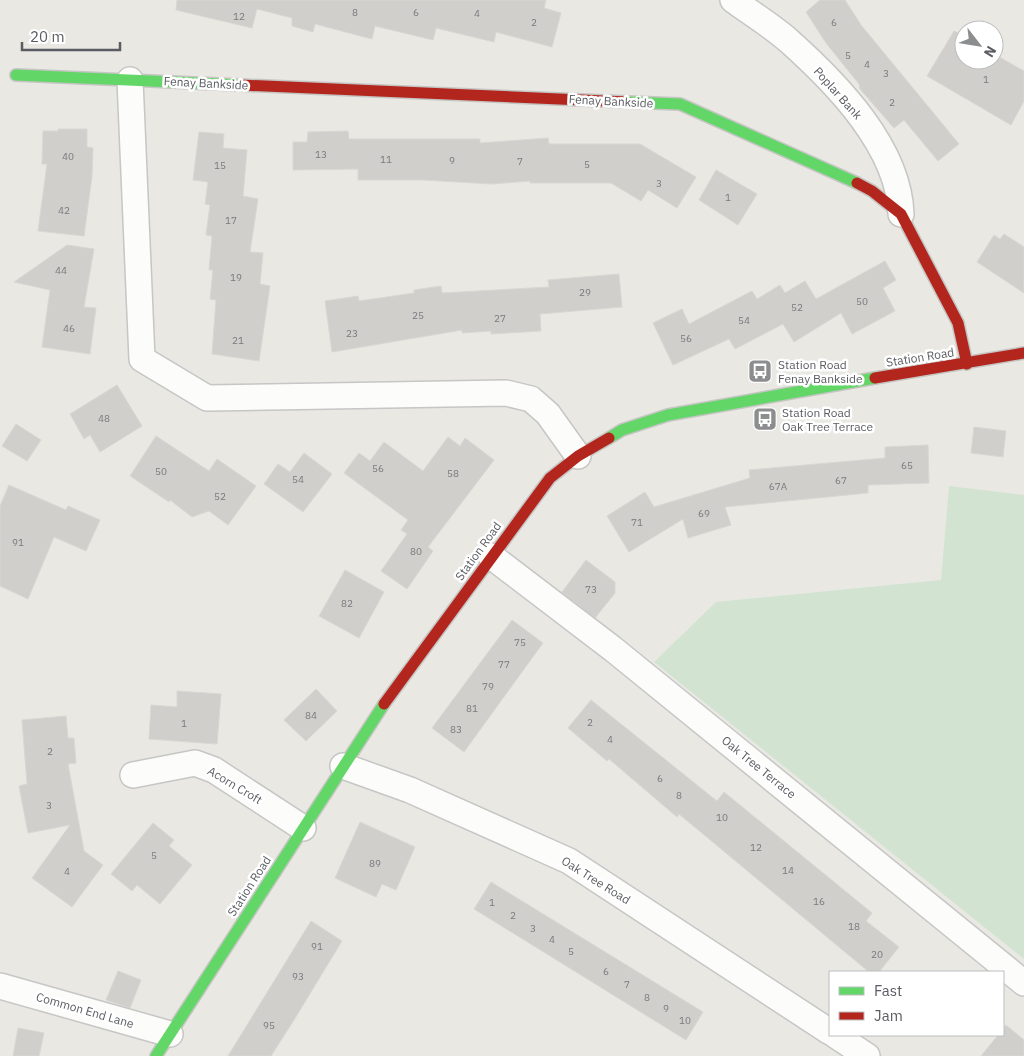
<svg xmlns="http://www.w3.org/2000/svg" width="1024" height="1056" font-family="'IBM Plex Sans',sans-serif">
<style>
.green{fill:#d2e4d1}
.building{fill:#d0cfcc;stroke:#d8d7d2}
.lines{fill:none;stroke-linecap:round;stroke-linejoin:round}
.street-casing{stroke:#c6c6c6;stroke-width:28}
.fast-casing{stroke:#c5c5c3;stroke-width:14}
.jam-casing{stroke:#c5c5c3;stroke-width:14}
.street{stroke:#fcfcfb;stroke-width:25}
.fast{stroke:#63d668;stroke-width:11}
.jam{stroke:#b3261e;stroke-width:11}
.labels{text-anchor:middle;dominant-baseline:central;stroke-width:5;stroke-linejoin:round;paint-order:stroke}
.number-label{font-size:10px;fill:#797a7d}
.street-label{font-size:12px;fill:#5a5c61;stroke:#fff}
.poi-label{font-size:12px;fill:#5a5c61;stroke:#fff;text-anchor:start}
</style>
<rect width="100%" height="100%" fill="#e9e8e3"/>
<path class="green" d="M 949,486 L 1024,495 L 1024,959 L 654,662 L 716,602 L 941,580 Z"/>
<path class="building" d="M 177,0 L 546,0 L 544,8 L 561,13 L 552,47 L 496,32 L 494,42 L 436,28 L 433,40 L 375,26 L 372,39 L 315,24 L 313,32 L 292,26 L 292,18 L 257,9 L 252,28 L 176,10 Z
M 820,0 L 845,0 L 861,25 L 959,144 L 938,161 L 904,120 L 894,128 L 860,89 L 859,84 L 826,43 L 806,12 Z
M 954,31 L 964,36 L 964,60 L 994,60 L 994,54 L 1024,71 L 1024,101 L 1011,125 L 927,76 Z
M 58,129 L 87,129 L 87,147 L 93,148 L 92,176 L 84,236 L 38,231 L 47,164 L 42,164 L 43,131 L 58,131 Z
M 348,131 L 349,139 L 480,139 L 480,143 L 548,138 L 549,144 L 640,144 L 696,177 L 677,208 L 648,190 L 641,201 L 611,183 L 530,183 L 530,181 L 492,184 L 423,180 L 358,180 L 358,169 L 293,170 L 293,142 L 307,142 L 308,132 Z
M 199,132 L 224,134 L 223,148 L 247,150 L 243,196 L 258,199 L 250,252 L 263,253 L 260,284 L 270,286 L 259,361 L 212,354 L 216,300 L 210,299 L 213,270 L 209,270 L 212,236 L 206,235 L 210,205 L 205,204 L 208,182 L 193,180 Z
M 716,170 L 757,194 L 738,225 L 699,200 Z
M 1004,234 L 1024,247 L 1024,293 L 977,262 L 994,235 L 1000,239 Z
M 67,245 L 94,249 L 84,307 L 96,308 L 90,354 L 42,347 L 50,290 L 14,282 Z
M 885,261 L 896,280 L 883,288 L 895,311 L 852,334 L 841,313 L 794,342 L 783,324 L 735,349 L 729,339 L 673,365 L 653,323 L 682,309 L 689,324 L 752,291 L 757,299 L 780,285 L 785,293 L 805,281 L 816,299 Z
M 619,274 L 622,307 L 540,314 L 541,331 L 491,334 L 491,331 L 462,333 L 462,330 L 332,352 L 325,301 L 358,296 L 359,301 L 414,293 L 414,290 L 441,286 L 442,293 L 549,287 L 548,280 Z
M 117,385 L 142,426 L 100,452 L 90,435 L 84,439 L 70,414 Z
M 16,424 L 41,440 L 27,461 L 2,446 Z
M 974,427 L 1006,431 L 1003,457 L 971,453 Z
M 156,436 L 209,471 L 217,459 L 256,486 L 228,525 L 209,511 L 192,517 L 170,500 L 169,502 L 130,476 Z
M 448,437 L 460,446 L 465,438 L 494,460 L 428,547 L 433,551 L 407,589 L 381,571 L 407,534 L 401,530 L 408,520 L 344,473 L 359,453 L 370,461 L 384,442 L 423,471 Z
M 928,445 L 929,483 L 868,485 L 868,493 L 725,507 L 731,525 L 688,538 L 683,519 L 629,552 L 607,516 L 645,492 L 654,507 L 750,478 L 749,470 L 885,458 L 885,447 Z
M 304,453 L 332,474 L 303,512 L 264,484 L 278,464 L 290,472 Z
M 9,485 L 66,510 L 68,506 L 100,520 L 86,551 L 54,537 L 28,599 L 0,586 L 0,506 Z
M 586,560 L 615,582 L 615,593 L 595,618 L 562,592 Z
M 345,570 L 384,592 L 359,638 L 319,616 Z
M 512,620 L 543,643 L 464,752 L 432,728 Z
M 316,689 L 337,711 L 306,741 L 284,720 Z
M 177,691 L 221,694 L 217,744 L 149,739 L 151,705 L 177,707 Z
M 591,700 L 717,801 L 724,792 L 872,913 L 866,921 L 899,947 L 879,972 L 869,972 L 679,814 L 677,817 L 609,759 L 607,761 L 568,728 Z
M 66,716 L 68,738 L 74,738 L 76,763 L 68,764 L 84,851 L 103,865 L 72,907 L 32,878 L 70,825 L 28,833 L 19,786 L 27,784 L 22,720 Z
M 360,822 L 415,847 L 396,890 L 382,884 L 376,897 L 335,878 Z
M 153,823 L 174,840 L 169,846 L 192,865 L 160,904 L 137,885 L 132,891 L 111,874 Z
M 491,882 L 703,1012 L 686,1040 L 474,909 Z
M 311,921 L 342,941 L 294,1020 L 271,1056 L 228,1056 Z
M 118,971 L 141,980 L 130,1008 L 106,1000 Z
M 1006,1025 L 1024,1040 L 1024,1056 L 981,1056 L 998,1035 L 1003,1035 L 1003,1029 Z
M 18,1028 L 44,1033 L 39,1056 L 13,1056 Z"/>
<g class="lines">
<g class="street-casing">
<path id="street" d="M 733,0 C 752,14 772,26 789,41 C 836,83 899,147 901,214
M 130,80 L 142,359 L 207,398 L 506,393 L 531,399 L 548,414 L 578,456
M 491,556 L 613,649 L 1024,983
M 343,766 L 410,790 L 569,861 L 830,1032
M 133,775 L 195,763 L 214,770 L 303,828
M 0,986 L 170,1034
M 835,1035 L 867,1056"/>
</g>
<g class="fast-casing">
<path id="fast" d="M 16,75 L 240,85
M 627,102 L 680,104 L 857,183
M 609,438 L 622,430 L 668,415 L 875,378
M 156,1056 L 384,704"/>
</g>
<g class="jam-casing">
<path id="jam" d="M 240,85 L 627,102
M 857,183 L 872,191 L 901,214 L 958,323 L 967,364
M 875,378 L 1024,353
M 384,704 L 550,478 L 578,456 L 609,438"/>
</g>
<use href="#street" class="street"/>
<use href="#fast" class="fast"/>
<use href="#jam" class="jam"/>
</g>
<defs>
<g id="bus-square" transform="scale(1.25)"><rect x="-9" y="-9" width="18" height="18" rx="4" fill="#8c8d8e" stroke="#fff"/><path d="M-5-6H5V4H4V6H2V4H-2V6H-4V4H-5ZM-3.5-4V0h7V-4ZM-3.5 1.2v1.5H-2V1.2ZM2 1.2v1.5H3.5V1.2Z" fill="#fff"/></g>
</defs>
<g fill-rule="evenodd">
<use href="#bus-square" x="760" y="371"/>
<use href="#bus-square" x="765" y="419"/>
</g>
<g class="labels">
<g class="number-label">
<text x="355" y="12">8</text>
<text x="416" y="12">6</text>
<text x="477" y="13">4</text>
<text x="239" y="16">12</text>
<text x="534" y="22">2</text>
<text x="834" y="22">6</text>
<text x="848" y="55">5</text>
<text x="867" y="64">4</text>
<text x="886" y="73">3</text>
<text x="986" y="79">1</text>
<text x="892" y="102">2</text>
<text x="321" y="154">13</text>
<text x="68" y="156">40</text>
<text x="386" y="159">11</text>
<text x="452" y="160">9</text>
<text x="520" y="161">7</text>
<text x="587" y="164">5</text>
<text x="220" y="165">15</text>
<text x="659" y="183">3</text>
<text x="728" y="197">1</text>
<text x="64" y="210">42</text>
<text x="231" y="220">17</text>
<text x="61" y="270">44</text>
<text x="236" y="277">19</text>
<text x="585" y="292">29</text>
<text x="862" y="301">50</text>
<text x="797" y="307">52</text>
<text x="418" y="315">25</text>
<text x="500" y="318">27</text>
<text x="744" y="320">54</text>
<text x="69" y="328">46</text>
<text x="352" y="333">23</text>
<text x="686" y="338">56</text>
<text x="238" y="340">21</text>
<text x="104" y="418">48</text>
<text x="907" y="465">65</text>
<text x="378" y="468">56</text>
<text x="161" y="471">50</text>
<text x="453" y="473">58</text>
<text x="298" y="479">54</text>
<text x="841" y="480">67</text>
<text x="778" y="486">67A</text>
<text x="220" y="496">52</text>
<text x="704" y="513">69</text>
<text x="637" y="522">71</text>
<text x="18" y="542">91</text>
<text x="416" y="551">80</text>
<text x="591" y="589">73</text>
<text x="347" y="603">82</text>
<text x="520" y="642">75</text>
<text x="504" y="664">77</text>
<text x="488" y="686">79</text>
<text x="472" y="708">81</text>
<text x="311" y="715">84</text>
<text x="590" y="722">2</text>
<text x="184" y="723">1</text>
<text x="456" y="729">83</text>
<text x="610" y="739">4</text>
<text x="50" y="751">2</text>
<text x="660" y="778">6</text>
<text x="679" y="795">8</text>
<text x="49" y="805">3</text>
<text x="722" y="817">10</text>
<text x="756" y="847">12</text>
<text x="154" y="855">5</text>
<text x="375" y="863">89</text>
<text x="788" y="870">14</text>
<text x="67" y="871">4</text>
<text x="819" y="901">16</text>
<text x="492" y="902">1</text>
<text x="513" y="915">2</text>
<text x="854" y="926">18</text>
<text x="533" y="928">3</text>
<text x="552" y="939">4</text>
<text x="317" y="946">91</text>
<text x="571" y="951">5</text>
<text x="877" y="954">20</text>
<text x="606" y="971">6</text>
<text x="298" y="976">93</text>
<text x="627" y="984">7</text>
<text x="647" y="997">8</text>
<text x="666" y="1008">9</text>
<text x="685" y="1020">10</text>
<text x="269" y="1025">95</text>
</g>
<g class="street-label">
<text transform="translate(206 83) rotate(3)">Fenay Bankside</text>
<text transform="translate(838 93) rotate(48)">Poplar Bank</text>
<text transform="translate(611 101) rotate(3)">Fenay Bankside</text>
<text transform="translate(920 357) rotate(-9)">Station Road</text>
<text transform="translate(478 551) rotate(-54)">Station Road</text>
<text transform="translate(759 767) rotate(39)">Oak Tree Terrace</text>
<text transform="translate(235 785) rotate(31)">Acorn Croft</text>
<text transform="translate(596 880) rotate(32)">Oak Tree Road</text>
<text transform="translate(249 886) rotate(-57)">Station Road</text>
<text transform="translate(85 1010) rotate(16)">Common End Lane</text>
</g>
<g class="poi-label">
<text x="778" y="364">Station Road<tspan x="778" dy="14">Fenay Bankside</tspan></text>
<text x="782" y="412">Station Road<tspan x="782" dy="14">Oak Tree Terrace</tspan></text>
</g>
</g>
<rect x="829" y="971" width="175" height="65" fill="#ffffff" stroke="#bdbec0"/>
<rect x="839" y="987" width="25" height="8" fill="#63d668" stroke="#bdbec0"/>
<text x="874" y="996" font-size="15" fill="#5a5c61">Fast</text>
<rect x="839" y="1012" width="25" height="8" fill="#b3261e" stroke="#bdbec0"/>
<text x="874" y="1021" font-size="15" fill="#5a5c61">Jam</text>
<g transform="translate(979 45) rotate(121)"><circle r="24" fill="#ffffff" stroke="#bdbec0"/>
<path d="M0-4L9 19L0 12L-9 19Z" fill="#8c8d8e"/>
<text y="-8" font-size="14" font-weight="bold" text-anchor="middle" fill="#5a5c61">N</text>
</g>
<path d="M22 42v8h98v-8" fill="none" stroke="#5a5c61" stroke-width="2.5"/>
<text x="30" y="42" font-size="15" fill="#5a5c61" stroke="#ffffff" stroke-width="4" paint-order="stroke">20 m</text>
</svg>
